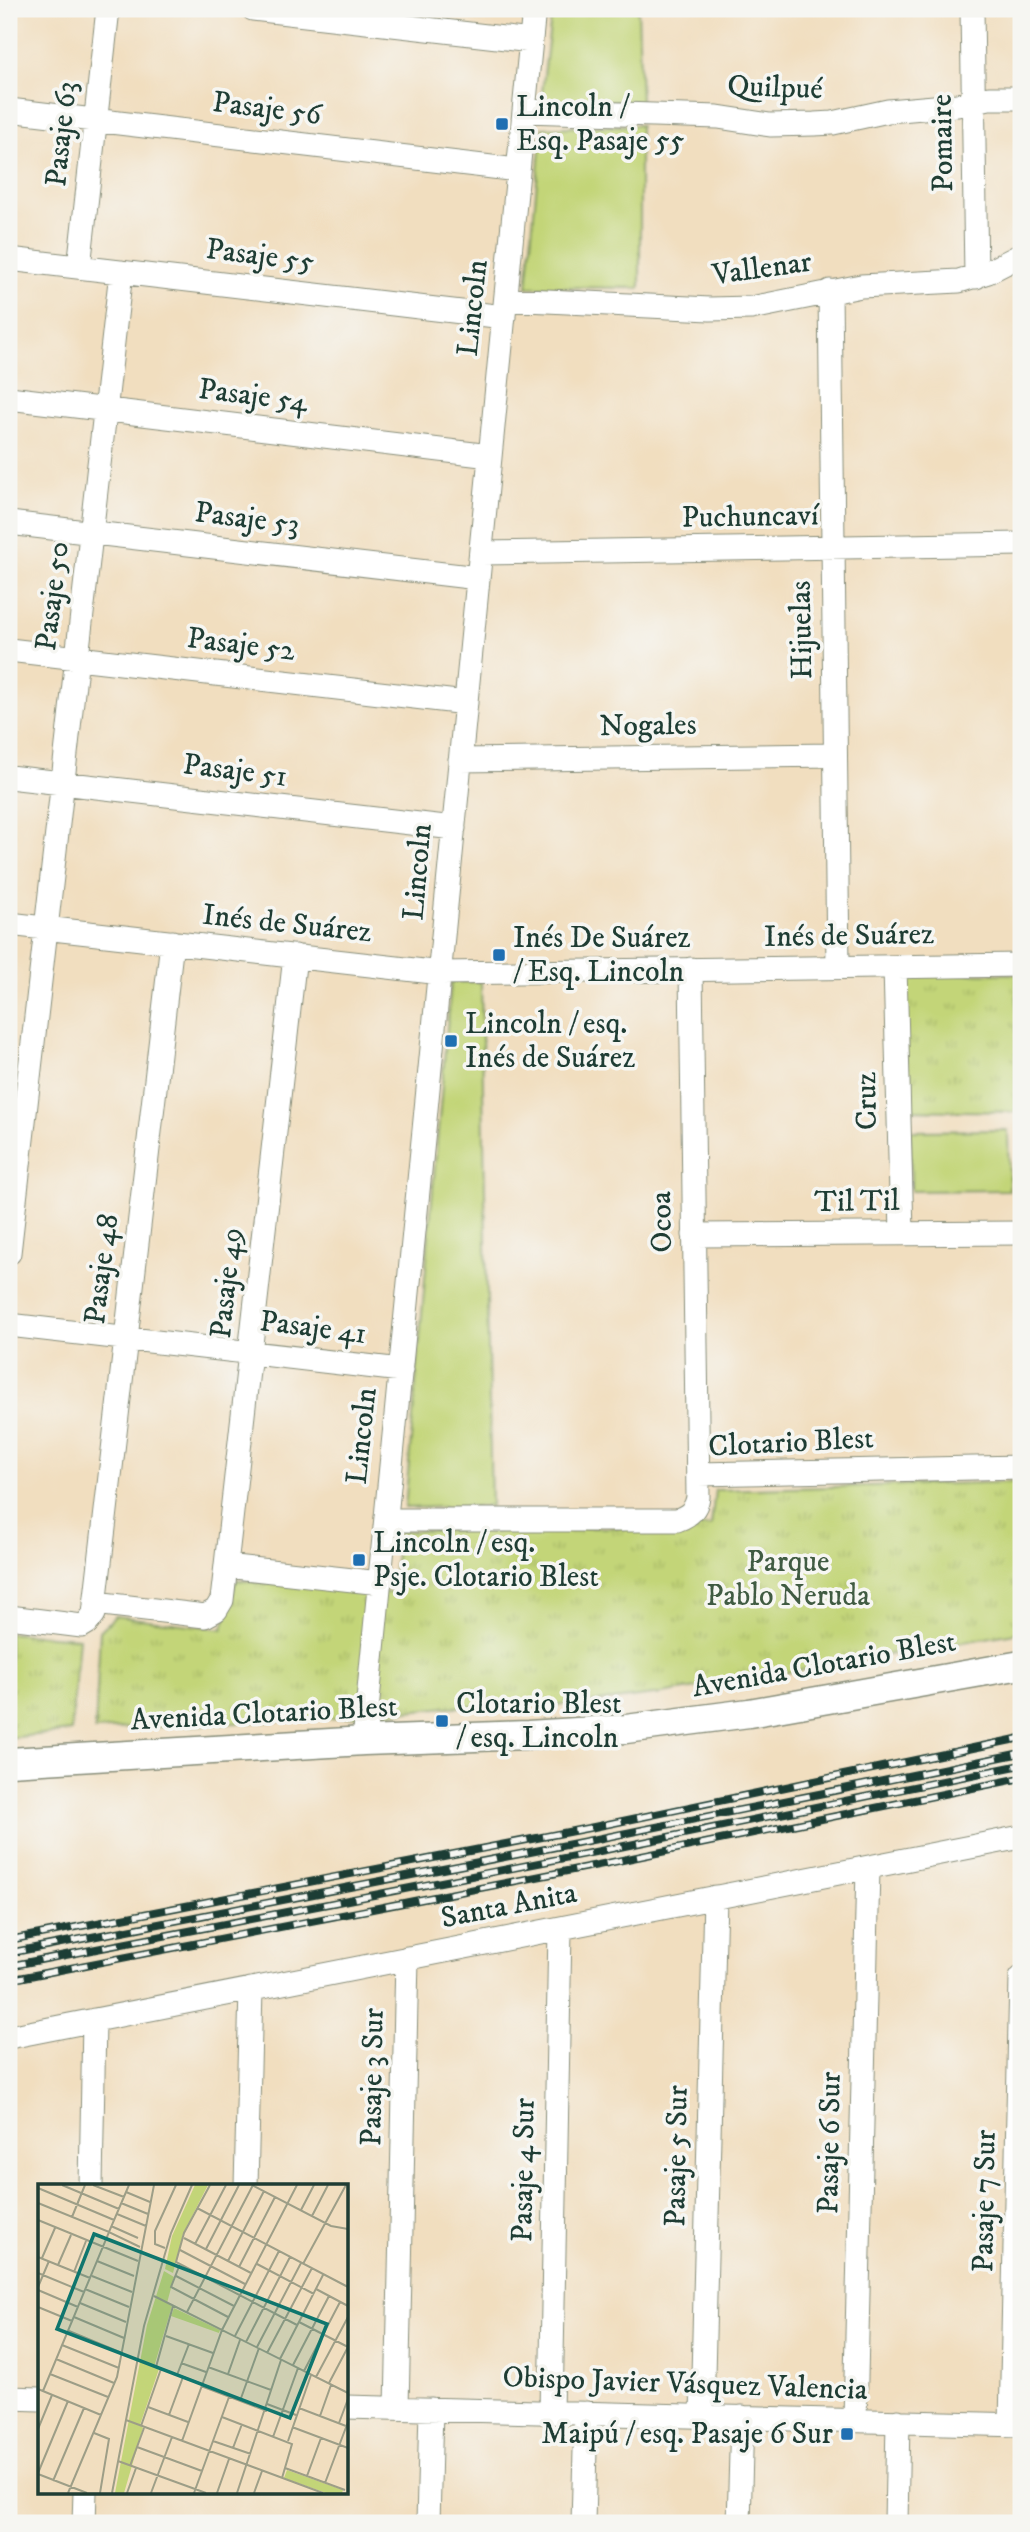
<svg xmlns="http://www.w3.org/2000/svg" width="1030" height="2532" font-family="'IM FELL DW Pica',serif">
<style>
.grass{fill:#c3d578;stroke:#718956;stroke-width:2}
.park{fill:url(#park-tufts);stroke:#718956;stroke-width:2}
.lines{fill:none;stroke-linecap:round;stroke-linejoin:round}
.minor-casing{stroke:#888e7a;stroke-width:25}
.major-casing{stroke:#888e7a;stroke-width:31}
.minor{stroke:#fff;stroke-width:23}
.major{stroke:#fff;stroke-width:28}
.rail-casing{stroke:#1f3d34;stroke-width:8}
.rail{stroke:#f6f6f2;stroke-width:5;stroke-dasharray:16;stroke-linecap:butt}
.poi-dot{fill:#1f6fb2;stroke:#f6f6f2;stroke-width:2.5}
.labels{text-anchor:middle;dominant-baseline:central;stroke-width:7;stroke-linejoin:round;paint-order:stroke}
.street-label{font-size:30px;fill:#1f3d34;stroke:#f6f6f2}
.poi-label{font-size:30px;fill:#1f3d34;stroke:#f6f6f2;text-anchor:start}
.park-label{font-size:30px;fill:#405b42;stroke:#f6f6f2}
.inset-road{fill:none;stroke:#9d9e87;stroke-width:2}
.view{fill:#0f766e;fill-opacity:0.15;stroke:#0f766e;stroke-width:3.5}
.inset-edge{fill:none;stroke:#1f3d34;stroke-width:3.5}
</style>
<defs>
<pattern id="park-tufts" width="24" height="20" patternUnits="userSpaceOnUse" patternTransform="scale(1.75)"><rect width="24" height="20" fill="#c3d578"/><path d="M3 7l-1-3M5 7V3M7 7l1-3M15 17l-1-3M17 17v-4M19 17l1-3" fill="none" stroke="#a7b868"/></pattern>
</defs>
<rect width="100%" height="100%" fill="#f6f6f2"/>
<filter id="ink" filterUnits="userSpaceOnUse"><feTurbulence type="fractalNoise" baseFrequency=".0143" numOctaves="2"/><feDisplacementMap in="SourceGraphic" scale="14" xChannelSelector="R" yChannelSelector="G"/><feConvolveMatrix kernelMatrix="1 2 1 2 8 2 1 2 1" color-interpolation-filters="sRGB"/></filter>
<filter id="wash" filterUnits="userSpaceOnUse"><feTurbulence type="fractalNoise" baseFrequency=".00686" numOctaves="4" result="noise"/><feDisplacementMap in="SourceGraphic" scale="28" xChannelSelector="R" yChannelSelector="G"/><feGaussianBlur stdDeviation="1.57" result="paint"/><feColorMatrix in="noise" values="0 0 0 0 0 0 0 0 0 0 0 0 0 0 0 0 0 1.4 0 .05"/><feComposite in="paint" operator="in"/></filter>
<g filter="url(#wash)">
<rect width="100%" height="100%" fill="#f1debf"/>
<path class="grass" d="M 552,9 L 638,9 L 641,102 L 541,101 Z
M 640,125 L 640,288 L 527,287 L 542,128 Z
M 451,982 L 481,982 L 491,1506 L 405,1508 Z
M 1008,1130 L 1009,1190 L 911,1191 L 910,1131 Z"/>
<path class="park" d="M 906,973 L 1017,974 L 1016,1112 L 905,1110 Z
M 1021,1482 L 1021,1632 L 662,1694 L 581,1704 L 447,1707 L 337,1718 L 95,1730 L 100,1631 L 115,1616 L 223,1629 L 236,1580 L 391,1593 L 399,1531 L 711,1526 L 715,1490 Z
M 9,1633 L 79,1638 L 71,1731 L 9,1738 Z"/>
</g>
<g filter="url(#ink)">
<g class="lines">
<g class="minor-casing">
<path id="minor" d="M 253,9 L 531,41
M 972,9 L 976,277
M 9,110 L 518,170
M 524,111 L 718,117 L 770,125 L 814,124 L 833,123 L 888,111 L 957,105 L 989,98 L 1021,98
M 9,259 L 504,317
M 79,267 L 108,9
M 830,291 L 838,967
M 506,299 L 710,309 L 751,308 L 861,286 L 959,281 L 988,272 L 1021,255
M 9,398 L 490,456
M 9,523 L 478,578
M 481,553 L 1021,544
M 9,650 L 466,703
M 460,760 L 835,755
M 9,777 L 454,828
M 9,924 L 441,973 L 1021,965
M 895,967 L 902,1233
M 694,1235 L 1021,1233
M 9,1253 L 121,272
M 9,1325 L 401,1370
M 698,1474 L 1021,1467
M 386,1520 L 677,1520 C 689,1516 696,1510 698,1497 L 691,969
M 226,1566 L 380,1583
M 95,1603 L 205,1616 L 216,1610 L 222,1600 L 295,956
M 9,1617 L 82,1626 L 87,1623 L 94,1614 L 172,942
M 364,1741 L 534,9
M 9,2037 L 1021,1837
M 91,2186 L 94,2020
M 246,2186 L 251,1989
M 9,2398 L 40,2399
M 346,2407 L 1021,2425
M 397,2408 L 407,1958
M 551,2412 L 560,1929
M 702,2416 L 715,1897
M 855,2420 L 868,1868
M 1011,2424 L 1021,1978
M 84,2523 L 85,2492
M 428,2523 L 431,2409
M 583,2523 L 586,2413
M 739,2523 L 742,2417
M 896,2523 L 898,2421"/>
</g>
<g class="major-casing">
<path id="major" d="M 9,1762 L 364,1741 L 528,1735 L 626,1729 L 749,1713 L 1021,1665"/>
</g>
<use href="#minor" class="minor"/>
<use href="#major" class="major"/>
<g class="rail-casing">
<path id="rail" d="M 9,1940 L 594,1827 L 1021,1738
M 9,1953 L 597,1839 L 1021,1753
M 9,1966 L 600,1851 L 1021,1765
M 9,1980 L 603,1864 L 1021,1778"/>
</g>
<use href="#rail" class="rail"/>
</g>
</g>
<g class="poi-dot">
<rect x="495" y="117" width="14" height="14" rx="3.5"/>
<rect x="492" y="948" width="14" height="14" rx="3.5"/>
<rect x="444" y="1034" width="14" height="14" rx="3.5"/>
<rect x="352" y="1553" width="14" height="14" rx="3.5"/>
<rect x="435" y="1714" width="14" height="14" rx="3.5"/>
<rect x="840" y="2427" width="14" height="14" rx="3.5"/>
</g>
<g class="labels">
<g class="street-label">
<text transform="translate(775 88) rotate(2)">Quilpué</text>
<text transform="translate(267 109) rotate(7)">Pasaje 56</text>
<text transform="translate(62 134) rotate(-84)">Pasaje 63</text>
<text transform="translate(943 143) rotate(-91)">Pomaire</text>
<text transform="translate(260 256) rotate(7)">Pasaje 55</text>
<text transform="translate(762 269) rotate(-8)">Vallenar</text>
<text transform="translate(473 308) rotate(-84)">Lincoln</text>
<text transform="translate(253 396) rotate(7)">Pasaje 54</text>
<text transform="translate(750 517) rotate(-1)">Puchuncaví</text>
<text transform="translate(247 519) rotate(7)">Pasaje 53</text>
<text transform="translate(53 596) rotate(-83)">Pasaje 50</text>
<text transform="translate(802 630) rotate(-91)">Hijuelas</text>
<text transform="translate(241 645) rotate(7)">Pasaje 52</text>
<text transform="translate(648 726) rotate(-1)">Nogales</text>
<text transform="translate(235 771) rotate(7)">Pasaje 51</text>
<text transform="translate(418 872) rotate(-85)">Lincoln</text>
<text transform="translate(287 924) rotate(6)">Inés de Suárez</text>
<text transform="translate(849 936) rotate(-1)">Inés de Suárez</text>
<text transform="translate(867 1101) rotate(-91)">Cruz</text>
<text transform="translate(857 1202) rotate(-1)">Til Til</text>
<text transform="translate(662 1222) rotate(-91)">Ocoa</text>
<text transform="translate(102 1269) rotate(-83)">Pasaje 48</text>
<text transform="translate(227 1283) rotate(-84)">Pasaje 49</text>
<text transform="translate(313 1328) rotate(7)">Pasaje 41</text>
<text transform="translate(362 1436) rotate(-84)">Lincoln</text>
<text transform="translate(791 1443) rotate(-3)">Clotario Blest</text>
<text transform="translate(824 1665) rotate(-10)">Avenida Clotario Blest</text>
<text transform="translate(264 1714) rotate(-3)">Avenida Clotario Blest</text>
<text transform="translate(509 1906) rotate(-11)">Santa Anita</text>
<text transform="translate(373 2077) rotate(-89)">Pasaje 3 Sur</text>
<text transform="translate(830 2143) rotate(-89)">Pasaje 6 Sur</text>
<text transform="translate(677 2156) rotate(-89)">Pasaje 5 Sur</text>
<text transform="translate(524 2170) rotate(-89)">Pasaje 4 Sur</text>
<text transform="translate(985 2201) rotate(-89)">Pasaje 7 Sur</text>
<text transform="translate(685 2384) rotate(2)">Obispo Javier Vásquez Valencia</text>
</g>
<g class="poi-label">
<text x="516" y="107">Lincoln /<tspan x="516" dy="34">Esq. Pasaje 55</tspan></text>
<text x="513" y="938">Inés De Suárez<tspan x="513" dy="34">/ Esq. Lincoln</tspan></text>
<text x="465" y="1024">Lincoln / esq.<tspan x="465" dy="34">Inés de Suárez</tspan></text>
<text x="373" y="1543">Lincoln / esq.<tspan x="373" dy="34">Psje. Clotario Blest</tspan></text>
<text x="456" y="1704">Clotario Blest<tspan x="456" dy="34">/ esq. Lincoln</tspan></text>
<text x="833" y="2434" text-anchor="end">Maipú / esq. Pasaje 6 Sur</text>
</g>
<g class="park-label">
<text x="788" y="1562">Parque<tspan x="788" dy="34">Pablo Neruda</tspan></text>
</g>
</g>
<g transform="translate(38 2184)">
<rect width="310" height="310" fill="#f1debf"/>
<path d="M 136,124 L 182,146 L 181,149 L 133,132 Z" fill="#c3d578"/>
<path d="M 157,1 L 170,1 L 145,50 L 135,89 L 127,85 L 134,52 ZM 126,87 L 136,93 L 129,119 L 134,122 L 116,183 L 121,185 L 102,241 L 105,244 L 86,309 L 77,309 L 109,141 ZM 249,286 L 305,306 L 304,309 L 288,309 L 246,294 Z" fill="#c3d578"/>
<path class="inset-road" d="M 24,1 L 81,25M 55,1 L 86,13M 172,1 L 146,49 L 138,78 L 259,141M 214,1 L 293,42 L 310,45M 0,4 L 76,36M 88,8 L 112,18M 0,19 L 71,48 L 91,1M 83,19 L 110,30M 159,24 L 310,103M 263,26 L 276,1M 79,30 L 108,42M 274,32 L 290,1M 34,33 L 47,1M 0,36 L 100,77M 73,42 L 100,54M 146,54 L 213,89M 157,60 L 188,1M 127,64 L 117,60 L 117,47 L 138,1M 168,65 L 201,1M 142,66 L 207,100M 0,73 L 52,94M 4,74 L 17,44M 59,77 L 96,92M 190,77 L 226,7M 142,80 L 133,103 L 190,133M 219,80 L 276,110M 265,80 L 308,1M 20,81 L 33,51M 201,83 L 237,13M 36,88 L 48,57M 0,89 L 46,108M 54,92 L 94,108M 138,92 L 196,122M 0,103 L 11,77M 47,105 L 91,123M 278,105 L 310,122M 0,106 L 40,123M 116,112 L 310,209M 42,119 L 88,138M 135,122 L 118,183 L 164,200M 0,123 L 34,137M 149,128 L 215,1M 36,133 L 86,154M 261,138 L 310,163M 31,147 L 84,169M 128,152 L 175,169M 197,152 L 241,67M 208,158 L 252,73M 24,161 L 81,184M 219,163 L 263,79M 229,169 L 274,84M 18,175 L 76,199M 242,175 L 285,91M 143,179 L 168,188M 255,181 L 291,112M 170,183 L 233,206M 266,187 L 302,118M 12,190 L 70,213M 190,190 L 202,156M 139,191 L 151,160M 278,193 L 310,133M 291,199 L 310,163M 163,202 L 229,227M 0,205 L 63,231M 5,207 L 71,48 L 102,63M 202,217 L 221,164M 229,220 L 258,231M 110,223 L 150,238M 261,224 L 308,242M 131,231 L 145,193M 282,232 L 293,201M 184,233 L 254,260 L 244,294M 88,236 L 285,309M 301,239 L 310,215M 103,242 L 123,185M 254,243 L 310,264M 0,245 L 14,211M 56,249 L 71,255 L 62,309M 235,253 L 260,184M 144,257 L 184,146 L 259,1M 175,257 L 213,270M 250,257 L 273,191M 99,263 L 164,287M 195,264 L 204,240M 80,277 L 168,309M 92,282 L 106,244M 247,284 L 307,306M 0,289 L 30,217M 0,290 L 49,309M 269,292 L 283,254M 15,297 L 46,224M 287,299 L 310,238M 30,309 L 79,193 L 116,1M 74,309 L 106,142 L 133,49 L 154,1M 89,309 L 98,284M 113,309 L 134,253M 156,309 L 191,213M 179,309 L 191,275M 199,309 L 243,176M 216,309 L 224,287"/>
<path class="view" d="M 56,50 L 289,140 L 252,234 L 19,145 Z"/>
<rect width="310" height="310" class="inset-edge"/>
</g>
<rect width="1030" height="2532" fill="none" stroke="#f6f6f2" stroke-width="35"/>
</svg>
